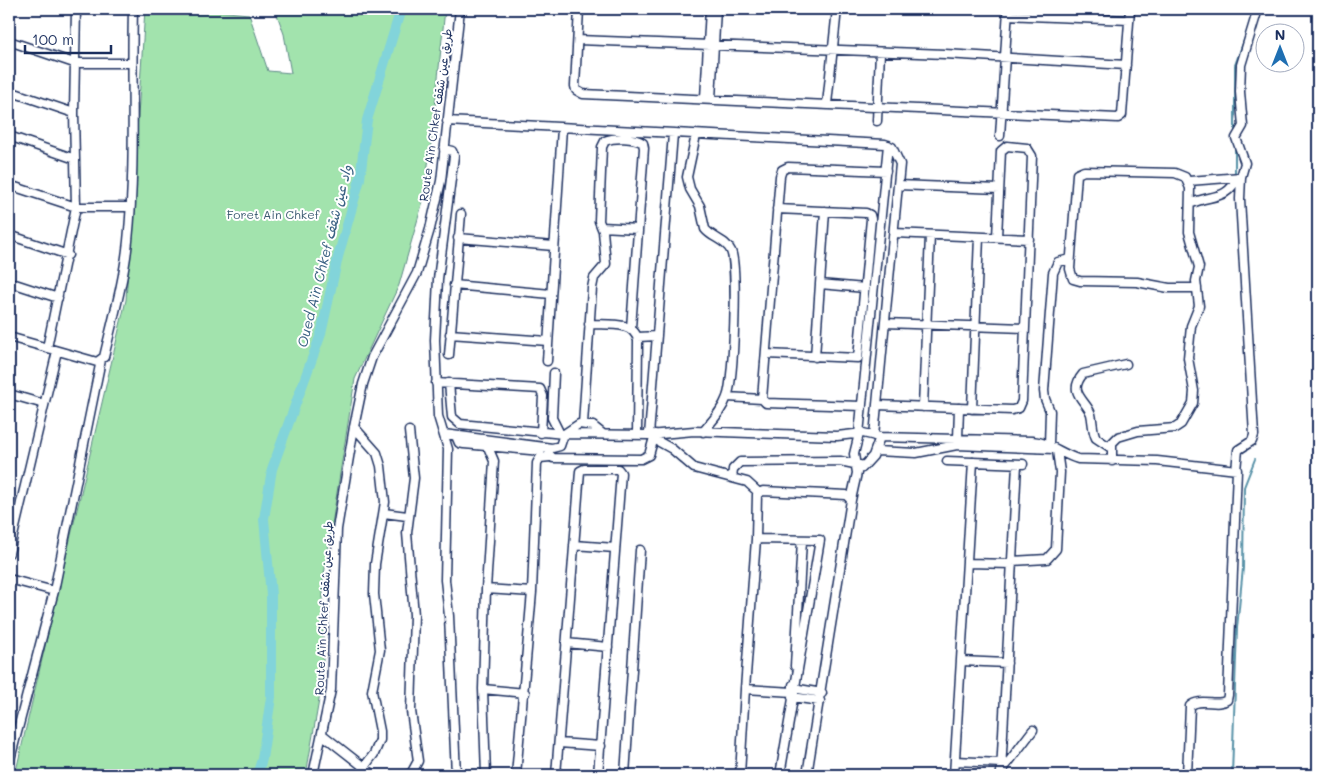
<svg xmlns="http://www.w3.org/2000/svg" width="1327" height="784" font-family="Mali,'Playpen Sans Arabic',sans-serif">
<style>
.green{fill:#a2e3ad;stroke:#5e8986}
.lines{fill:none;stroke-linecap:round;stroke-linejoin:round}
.stream{stroke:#5992a8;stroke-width:2}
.river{stroke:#82d4da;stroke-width:10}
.minor-casing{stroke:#1b2f5e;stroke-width:11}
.minor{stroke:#fff;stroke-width:8}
.labels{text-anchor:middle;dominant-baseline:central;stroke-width:4;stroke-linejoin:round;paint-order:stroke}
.street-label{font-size:12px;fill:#1b2f5e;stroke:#fff}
.park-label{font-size:12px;fill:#3d5c72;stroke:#fff}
.water-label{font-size:14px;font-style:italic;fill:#3a6183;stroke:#fff}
</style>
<rect width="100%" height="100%" fill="#fff"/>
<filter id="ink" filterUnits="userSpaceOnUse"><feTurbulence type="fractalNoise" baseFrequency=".02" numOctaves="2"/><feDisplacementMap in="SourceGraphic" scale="10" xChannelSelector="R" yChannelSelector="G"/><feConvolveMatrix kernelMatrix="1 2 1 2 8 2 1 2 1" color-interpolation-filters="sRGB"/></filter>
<g filter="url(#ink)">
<path class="green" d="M 145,9 L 194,9 L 249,14 L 268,71 L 291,73 L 284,34 L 275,9 L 445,9 L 432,136 L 423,201 L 399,285 L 355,379 L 323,581 L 323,677 L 306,775 L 15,775 L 126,300 Z"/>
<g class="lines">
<path class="stream" d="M 1235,134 L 1235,65 L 1250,24
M 1235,147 L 1235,174
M 1232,775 L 1237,628 L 1243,568 L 1244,487 L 1255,459"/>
<path class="river" d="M 257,775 L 262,759 L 271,697 L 271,595 L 264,519 L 272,469 L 321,334 L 338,257 L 360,179 L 367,120 L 401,9"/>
<g class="minor-casing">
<path id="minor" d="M 579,9 L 575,86 L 576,90 L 583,94 L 1118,118 L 1122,115 L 1130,9
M 1007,15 L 1129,20
M 578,40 L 945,54 L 1126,65
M 9,41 L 74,63 L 132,63
M 9,91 L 74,113
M 705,98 L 710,9
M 711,99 L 716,9
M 827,104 L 837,9
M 447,121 L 885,144 L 892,147 L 900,164 L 874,436
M 877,121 L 880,52
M 696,135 L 687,177 L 690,189 L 700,206 L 705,229 C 712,238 726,240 731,251 C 738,267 734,380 727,397 C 722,411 712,421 703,432
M 9,136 L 75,159
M 1000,136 L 1008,9
M 444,149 L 452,151 L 454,156 L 438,279 L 435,340 L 438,416 L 448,449 L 445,580 L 449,616 L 456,775
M 1189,181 L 1241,177
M 9,185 L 76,207 L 130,207
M 898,185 L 999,189
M 1190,204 C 1210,194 1227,201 1237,178
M 602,227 L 638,229
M 894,233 L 1029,239
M 9,235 L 68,255
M 458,238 L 554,246
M 9,282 L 58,298
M 820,284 L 865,288
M 454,285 L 551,294
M 885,323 L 1025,328
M 589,324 C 606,325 635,320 638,341 L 637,435
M 450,334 L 548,341
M 9,337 L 97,362 L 104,357 C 113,319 124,280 128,241 C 136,164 131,86 133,9
M 638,337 L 657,336
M 47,348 L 76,207 L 74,113 L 76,9
M 766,354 L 858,358 L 871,219 L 870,215 L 866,213 L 777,209
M 449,355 L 461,214
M 815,357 L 825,211
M 547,361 L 562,128
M 554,373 L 552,418 L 560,434
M 436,383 L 540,389 L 543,396 L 541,433
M 449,383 L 452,417 L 460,424 L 564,434 L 649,435 L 694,431 L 837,436 L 863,433 L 880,437 L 1032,441 C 1049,442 1061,454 1078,459 L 1157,461 L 1237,470 L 1228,695 L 1227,700 C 1217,707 1200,697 1190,706 L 1187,775
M 9,394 L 44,404
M 727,397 L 762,399
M 877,405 L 1012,410 L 1019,408 L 1022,401 L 1032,156 L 1027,148 L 1007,146 L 1001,151 L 997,237
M 862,406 L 766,403 L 762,399 L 780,176 L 782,170 L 788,167 L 886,171
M 923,407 L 930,235
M 972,409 L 979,237
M 583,424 L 592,288 L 594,278 L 606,264 L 603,231 L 599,221 L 602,147 L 605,141 C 614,137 634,137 643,143 L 644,148 L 631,328
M 354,427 L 377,453 L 381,466 L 385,502 L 375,564 L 374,594 L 380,650 L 372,691 L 380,731 L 380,740 L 374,754 L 364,767
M 444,434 L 552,448 L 560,446 L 564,434 L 579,424 L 593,426 L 603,434
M 649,435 L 673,134
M 456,436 L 459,443 L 464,444 L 541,451
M 654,439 L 672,449 L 694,468 L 747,482 L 758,492
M 958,439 L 959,408
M 1049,445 L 1050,411 L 1045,399 L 1044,391 L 1053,273 L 1058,262 L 1070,259
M 1111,448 L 1096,438 C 1092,430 1093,422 1091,414 C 1086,400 1067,393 1083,374 L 1126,364
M 876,451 L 916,453 L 957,445 L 1054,449
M 549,454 L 553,458 L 641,459 L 649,455 L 655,434
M 947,461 L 1023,464
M 1112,461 L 1112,443 L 1118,437 L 1138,431 L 1175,428 L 1181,424 L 1193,403 L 1194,391 L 1188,358 L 1191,326 L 1199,306 L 1196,281 L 1199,267 L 1189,232 L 1190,188 L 1185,177 L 1175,173 L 1084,171 L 1077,174 L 1070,269 L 1073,279 L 1080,281 L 1137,282 L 1169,288 L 1197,288
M 862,468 L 873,456 L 880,437
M 1236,470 L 1238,450 L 1252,441 L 1254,435 L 1240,199 L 1241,177 L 1245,163 L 1236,138 L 1243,126 L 1240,92 L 1241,65 L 1258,9
M 732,478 L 733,469 L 740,462 L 840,461 L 864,466
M 851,500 L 857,473 L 854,454 L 859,434 L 888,145
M 384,513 L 407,516
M 756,539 L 820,540 L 780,775
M 574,545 L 615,548
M 9,553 L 57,351
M 1012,561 L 1047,559 L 1056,549 L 1060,472 L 1057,451
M 967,563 L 1012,564
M 9,579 L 54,591
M 486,589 L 532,592
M 566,643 L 608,647
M 961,661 L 1007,663
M 795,666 L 802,540
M 793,685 L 793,688 L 822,693
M 483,689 L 525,693
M 793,692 L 745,689 L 756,539 L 757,494 L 763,491 L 846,495 L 851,500 L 807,775
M 792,697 L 820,701
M 323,735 L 374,775
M 559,743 L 601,746
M 955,761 L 1001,763
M 9,763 L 54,591 L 101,360
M 1001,772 L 1017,464
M 1001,772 L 1033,730
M 313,775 L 331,690 L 337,529 L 354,427 L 363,384 L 372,357 L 417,273 L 430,229 L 441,181 L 460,9
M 407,775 L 412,772 L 418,761 L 411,711 L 414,615 L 407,533 L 414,478 L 409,431
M 486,775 L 483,689 L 486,589 L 494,461 L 488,447
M 516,775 L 532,592 L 537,463 L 540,458 L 550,457
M 556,775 L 580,471 L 584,469 L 618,469 L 621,473 L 598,775
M 625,775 L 640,550
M 740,775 L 745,689
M 954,775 L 973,462"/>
</g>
<use href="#minor" class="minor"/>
</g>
</g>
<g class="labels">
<g class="street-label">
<text transform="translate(435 115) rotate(-82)">Route Aïn Chkef طريق عين شقف</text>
<text transform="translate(323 608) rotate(-87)">Route Aïn Chkef طريق عين شقف</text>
</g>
<g class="park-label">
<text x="273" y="214">Foret Ain Chkef</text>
</g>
<g class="water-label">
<text transform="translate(324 256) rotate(-76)">Oued Aïn Chkef واد عين شقف</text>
</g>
</g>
<rect width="1327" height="784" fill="none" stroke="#fff" stroke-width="30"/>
<rect x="15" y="15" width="1297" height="754" fill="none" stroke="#1b2f5e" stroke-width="2" filter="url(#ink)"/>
<g transform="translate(1280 48)"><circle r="24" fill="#ffffff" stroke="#a4acbf"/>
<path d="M0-4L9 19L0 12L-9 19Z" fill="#1f6fb2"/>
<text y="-8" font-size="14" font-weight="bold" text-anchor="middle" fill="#1b2f5e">N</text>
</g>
<path d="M25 45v8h86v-8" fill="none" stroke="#1b2f5e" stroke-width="2.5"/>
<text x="32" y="45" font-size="15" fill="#1b2f5e" stroke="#ffffff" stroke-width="4" paint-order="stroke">100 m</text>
</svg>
